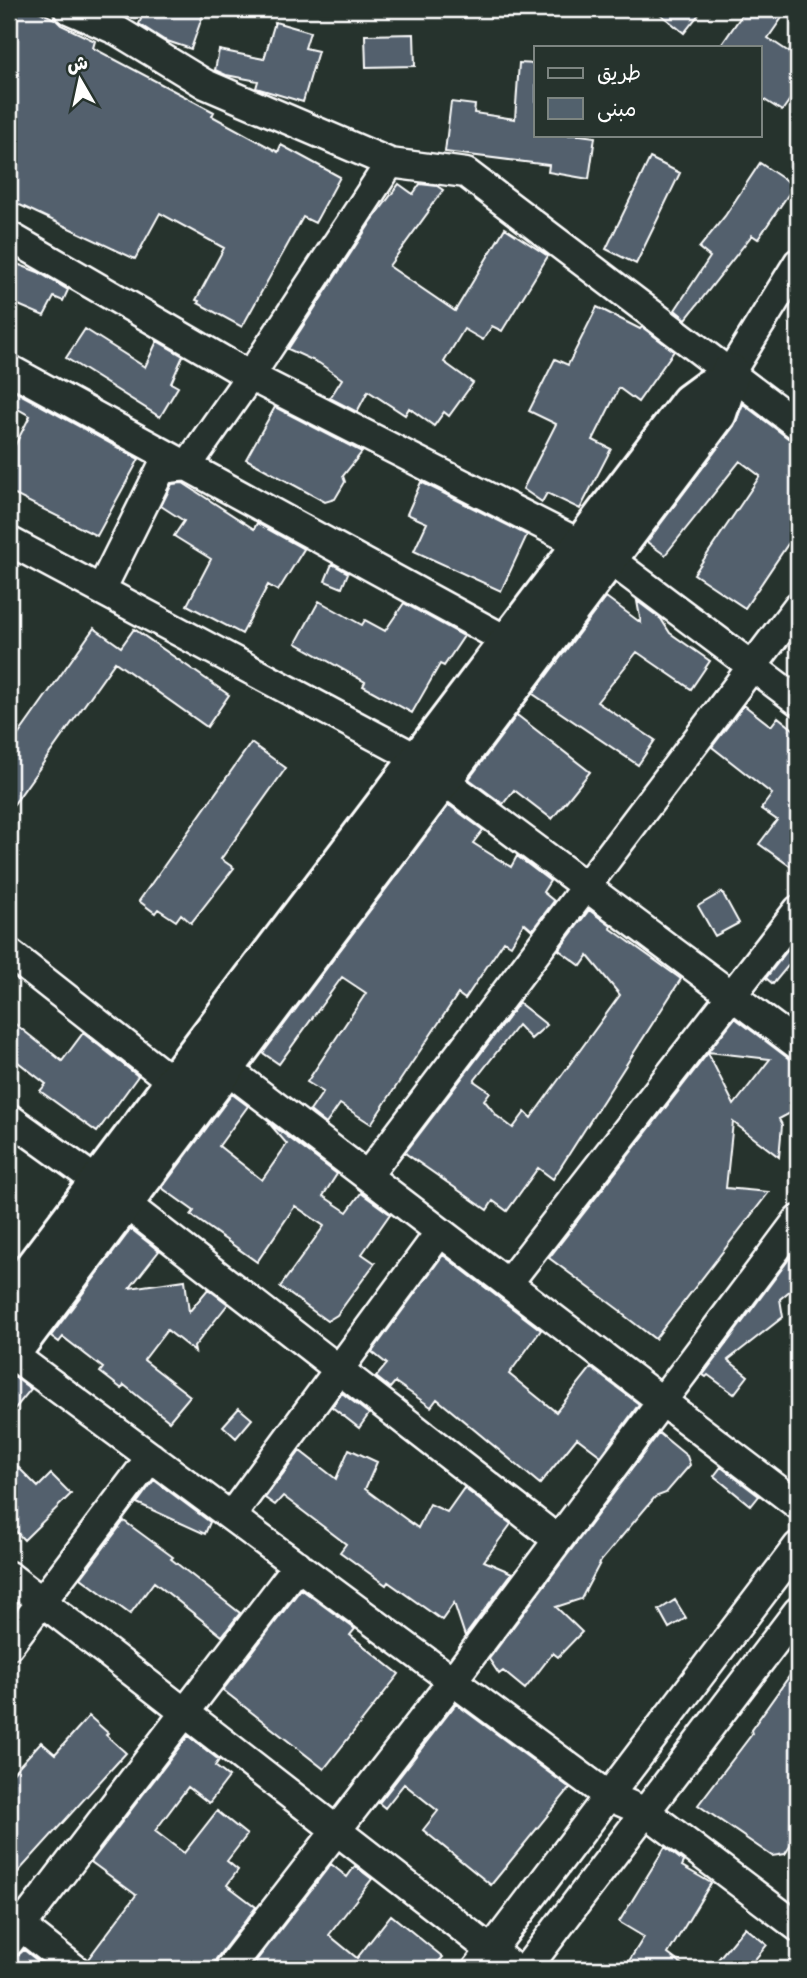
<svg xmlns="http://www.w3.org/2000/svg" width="807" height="1978" font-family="Mali,'Playpen Sans Arabic',sans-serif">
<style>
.building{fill:#52616d;stroke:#fff;stroke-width:2}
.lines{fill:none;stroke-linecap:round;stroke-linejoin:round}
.minor-casing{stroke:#fff;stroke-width:33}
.secondary-casing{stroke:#fff;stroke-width:44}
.minor{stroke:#26332d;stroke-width:28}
.secondary{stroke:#26332d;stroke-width:38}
</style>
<rect width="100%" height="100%" fill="#26332d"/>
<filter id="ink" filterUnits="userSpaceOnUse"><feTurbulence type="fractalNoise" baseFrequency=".0143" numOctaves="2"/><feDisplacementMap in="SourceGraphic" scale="14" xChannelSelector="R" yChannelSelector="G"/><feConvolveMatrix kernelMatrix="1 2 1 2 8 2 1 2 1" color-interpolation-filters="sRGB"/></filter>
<g filter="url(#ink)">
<path class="building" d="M 9,9 L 34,9 L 55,19 L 61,25 L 95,41 L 93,48 L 214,112 L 212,116 L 278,152 L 281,145 L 340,177 L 315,223 L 303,217 L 242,327 L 198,303 L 199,301 L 196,300 L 224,248 L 160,213 L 135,259 L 9,200 Z
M 145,9 L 205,9 L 191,49 L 164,40 L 139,24 Z
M 654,9 L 703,9 L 684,33 Z
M 746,9 L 788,9 L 768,38 L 798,58 L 798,88 L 782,111 L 760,97 L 760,47 L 720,47 Z
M 275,22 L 310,32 L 305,48 L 318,51 L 303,102 L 256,88 L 258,81 L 226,75 L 215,70 L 219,50 L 264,59 Z
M 414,34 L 415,66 L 366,67 L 365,35 Z
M 519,63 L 536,64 L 536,135 L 580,135 L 595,137 L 589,179 L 548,172 L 549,165 L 445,152 L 451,102 L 475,105 L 474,113 L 515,119 Z
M 650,158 L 680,173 L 636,264 L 606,249 Z
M 760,163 L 794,186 L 758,239 L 752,235 L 686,319 L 675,310 L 710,257 L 699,248 L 725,216 Z
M 399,184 L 413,194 L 420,184 L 437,186 L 443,190 L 428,210 L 429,211 L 389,266 L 455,311 L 505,228 L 548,256 L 502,331 L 492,326 L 483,340 L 464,329 L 444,362 L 473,383 L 449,416 L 444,412 L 434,426 L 409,408 L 405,415 L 368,391 L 357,412 L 330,398 L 342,379 L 319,363 L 288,349 L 371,222 Z
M 9,261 L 38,272 L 68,290 L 63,301 L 54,297 L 44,316 L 9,301 Z
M 597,307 L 640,329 L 642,327 L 674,351 L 638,402 L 619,388 L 593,440 L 611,449 L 580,509 L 547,493 L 542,502 L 523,489 L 556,424 L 529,411 L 555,359 L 568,365 Z
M 85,329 L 145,367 L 157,341 L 183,356 L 171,383 L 178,387 L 160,417 L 66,358 Z
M 9,388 L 139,459 L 97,536 L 9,492 L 9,457 L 30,416 L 9,404 Z
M 743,404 L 788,438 L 798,441 L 798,551 L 788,544 L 745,608 L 694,574 L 760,476 L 740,461 L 665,555 L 647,542 L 734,426 Z
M 275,407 L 362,452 L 343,476 L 345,482 L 335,499 L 325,502 L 246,459 Z
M 421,482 L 527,535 L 501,591 L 414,551 L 427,523 L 407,514 Z
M 183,483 L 254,529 L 257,523 L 304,549 L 278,591 L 268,585 L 242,634 L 187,605 L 211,559 L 174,536 L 184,521 L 161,506 L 172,484 Z
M 332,564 L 348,573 L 342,588 L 325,581 Z
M 606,597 L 641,623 L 637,601 L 661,619 L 670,633 L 710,661 L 691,689 L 637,652 L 597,702 L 655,740 L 638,765 L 533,694 Z
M 319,601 L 362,625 L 365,620 L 385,631 L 404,603 L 464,636 L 444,666 L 440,664 L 412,713 L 363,686 L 365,682 L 296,643 Z
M 94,628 L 121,647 L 134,629 L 229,695 L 207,727 L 115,662 L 9,811 L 9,748 Z
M 744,705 L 771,726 L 778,717 L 798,733 L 798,855 L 790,866 L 759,844 L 777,820 L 761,809 L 772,794 L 712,747 Z
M 517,715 L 590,772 L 552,819 L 514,790 L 503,804 L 469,779 Z
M 251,743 L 286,768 L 221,859 L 234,868 L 191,923 L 181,914 L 176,921 L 158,909 L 155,913 L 139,901 Z
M 449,805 L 483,830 L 473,843 L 511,867 L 517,856 L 550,881 L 543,892 L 554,901 L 532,930 L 524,923 L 511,945 L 504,941 L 465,999 L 458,994 L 371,1124 L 340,1104 L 326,1124 L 310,1111 L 323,1092 L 307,1082 L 366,993 L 342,977 L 279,1064 L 263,1053 Z
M 722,892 L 739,923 L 715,936 L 698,906 Z
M 589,910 L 611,926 L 610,928 L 681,979 L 553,1179 L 538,1168 L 507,1211 L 493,1201 L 487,1210 L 405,1153 L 519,1003 L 547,1025 L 531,1039 L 518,1025 L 474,1081 L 490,1092 L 484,1100 L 497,1116 L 513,1128 L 525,1112 L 531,1118 L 533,1115 L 620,995 L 588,956 L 581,966 L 559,950 Z
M 798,937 L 798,954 L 773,984 L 766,978 Z
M 735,1018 L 788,1058 L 798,1061 L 798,1109 L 779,1119 L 782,1125 L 779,1157 L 733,1122 L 726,1188 L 769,1192 L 655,1339 L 621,1313 L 622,1312 L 549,1258 L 708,1053 L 734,1105 L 770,1059 L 708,1052 Z
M 9,1019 L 62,1061 L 83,1033 L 138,1076 L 97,1132 L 40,1091 L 46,1084 L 9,1055 Z
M 232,1094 L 248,1106 L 219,1146 L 262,1180 L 287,1144 L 268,1122 L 337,1174 L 323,1196 L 347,1212 L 361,1193 L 390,1214 L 362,1254 L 375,1263 L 337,1315 L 327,1321 L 280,1287 L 324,1226 L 295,1206 L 257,1262 L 191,1215 L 194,1211 L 162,1188 Z
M 131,1229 L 159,1251 L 130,1288 L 185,1280 L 189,1312 L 208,1289 L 228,1304 L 194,1347 L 195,1352 L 167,1330 L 144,1360 L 190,1396 L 169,1421 L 124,1385 L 122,1389 L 100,1372 L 103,1368 L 63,1337 L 59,1342 L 51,1336 Z
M 798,1247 L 798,1284 L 780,1299 L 783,1317 L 728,1360 L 748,1376 L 734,1394 L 708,1375 L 706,1377 L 703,1375 Z
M 443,1255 L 541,1330 L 509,1374 L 556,1412 L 591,1368 L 639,1404 L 601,1456 L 577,1438 L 540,1484 L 437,1399 L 431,1407 L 395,1382 L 390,1388 L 376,1377 L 387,1364 L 372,1352 Z
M 9,1376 L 13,1376 L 31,1389 L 9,1416 Z
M 342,1393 L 369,1414 L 359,1428 L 332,1407 Z
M 239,1408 L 252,1419 L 236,1438 L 223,1426 Z
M 659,1433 L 687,1456 L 690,1465 L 666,1493 L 655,1497 L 601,1561 L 581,1599 L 556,1607 L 582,1632 L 558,1657 L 553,1653 L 525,1689 L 503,1671 L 499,1674 L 489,1659 Z
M 349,1449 L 377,1462 L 365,1489 L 418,1528 L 430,1504 L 447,1512 L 464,1488 L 511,1524 L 484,1561 L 512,1573 L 465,1636 L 454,1603 L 442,1620 L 388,1582 L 386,1585 L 340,1552 L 346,1544 L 283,1496 L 275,1505 L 265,1498 L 300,1451 L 336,1479 Z
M 9,1458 L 38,1487 L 51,1474 L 71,1494 L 24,1540 L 9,1524 Z
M 721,1467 L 759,1496 L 751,1506 L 714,1476 Z
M 154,1480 L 210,1522 L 205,1534 L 137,1503 Z
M 124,1521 L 173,1557 L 171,1559 L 240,1613 L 222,1636 L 154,1582 L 130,1614 L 81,1578 Z
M 301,1589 L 355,1629 L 350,1635 L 399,1674 L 324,1769 L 223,1690 Z
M 675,1600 L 686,1618 L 669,1628 L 659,1610 Z
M 798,1664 L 798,1834 L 785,1854 L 772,1856 L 698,1805 L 752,1734 L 751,1730 Z
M 456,1704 L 570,1788 L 491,1885 L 423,1830 L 438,1811 L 404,1784 L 385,1808 L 379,1803 Z
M 89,1716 L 108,1733 L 106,1735 L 126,1753 L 9,1882 L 9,1777 L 41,1742 L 55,1754 Z
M 188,1736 L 219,1760 L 215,1766 L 229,1777 L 209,1803 L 188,1787 L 155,1831 L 184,1853 L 217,1811 L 247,1835 L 227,1861 L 238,1870 L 227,1885 L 256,1907 L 216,1959 L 213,1969 L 91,1969 L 88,1959 L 136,1895 L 91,1862 Z
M 665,1847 L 684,1862 L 682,1866 L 711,1883 L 668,1954 L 688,1969 L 624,1969 L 644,1937 L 619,1922 Z
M 331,1864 L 347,1877 L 355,1866 L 372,1879 L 329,1935 L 357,1958 L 391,1915 L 443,1957 L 432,1969 L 250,1969 Z
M 745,1927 L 767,1945 L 747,1969 L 710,1969 Z
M 24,1950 L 48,1969 L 9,1969 L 9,1958 L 16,1957 Z"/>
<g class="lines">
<g class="minor-casing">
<path id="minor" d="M 68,9 L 118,31 L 205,84 L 390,163
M 9,236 L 250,376 L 608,558 L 798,701
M 9,369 L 526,651
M 730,373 L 798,263
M 9,541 L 420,760 L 442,779 L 798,1045
M 101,590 L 161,469 L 187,466 L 250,376 L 390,163 L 466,173 L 798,425
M 9,953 L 174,1083
M 211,1057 L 798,1505
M 9,1118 L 99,1183 L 558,1540
M 367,1176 L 798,606
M 508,1283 L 798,910
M 9,1352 L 608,1796 L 646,1812 L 798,1927
M 231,1516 L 440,1232
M 9,1576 L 515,1969
M 9,1645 L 151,1457
M 9,1917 L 75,1969
M 9,1942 L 298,1565
M 229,1969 L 453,1680 L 798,1220
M 477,1969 L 798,1546
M 526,1969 L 798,1611"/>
</g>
<g class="secondary-casing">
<path id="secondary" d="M 9,1301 L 690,403 L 709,389
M 9,1355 L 717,413 L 730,373"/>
</g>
<use href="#minor" class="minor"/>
<use href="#secondary" class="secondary"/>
</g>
</g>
<rect width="807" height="1978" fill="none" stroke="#26332d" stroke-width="35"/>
<rect x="18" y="18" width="772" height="1943" fill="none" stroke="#fff" stroke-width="2.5" filter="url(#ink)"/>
<rect x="534" y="46" width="228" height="91" fill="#26332d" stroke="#7d8581" stroke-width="2"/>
<rect x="548" y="68" width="35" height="10" fill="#26332d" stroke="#7d8581" stroke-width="2"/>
<text x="597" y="80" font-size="21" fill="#ffffff">طريق</text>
<rect x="548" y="98" width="35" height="21" fill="#52616d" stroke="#7d8581" stroke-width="2"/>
<text x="597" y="116" font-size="21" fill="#ffffff">مبنى</text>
<g transform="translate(80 80) rotate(351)" stroke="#26332d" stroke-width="5" paint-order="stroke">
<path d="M0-5L12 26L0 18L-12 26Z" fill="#ffffff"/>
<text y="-10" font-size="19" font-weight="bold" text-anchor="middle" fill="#ffffff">ش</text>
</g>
</svg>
